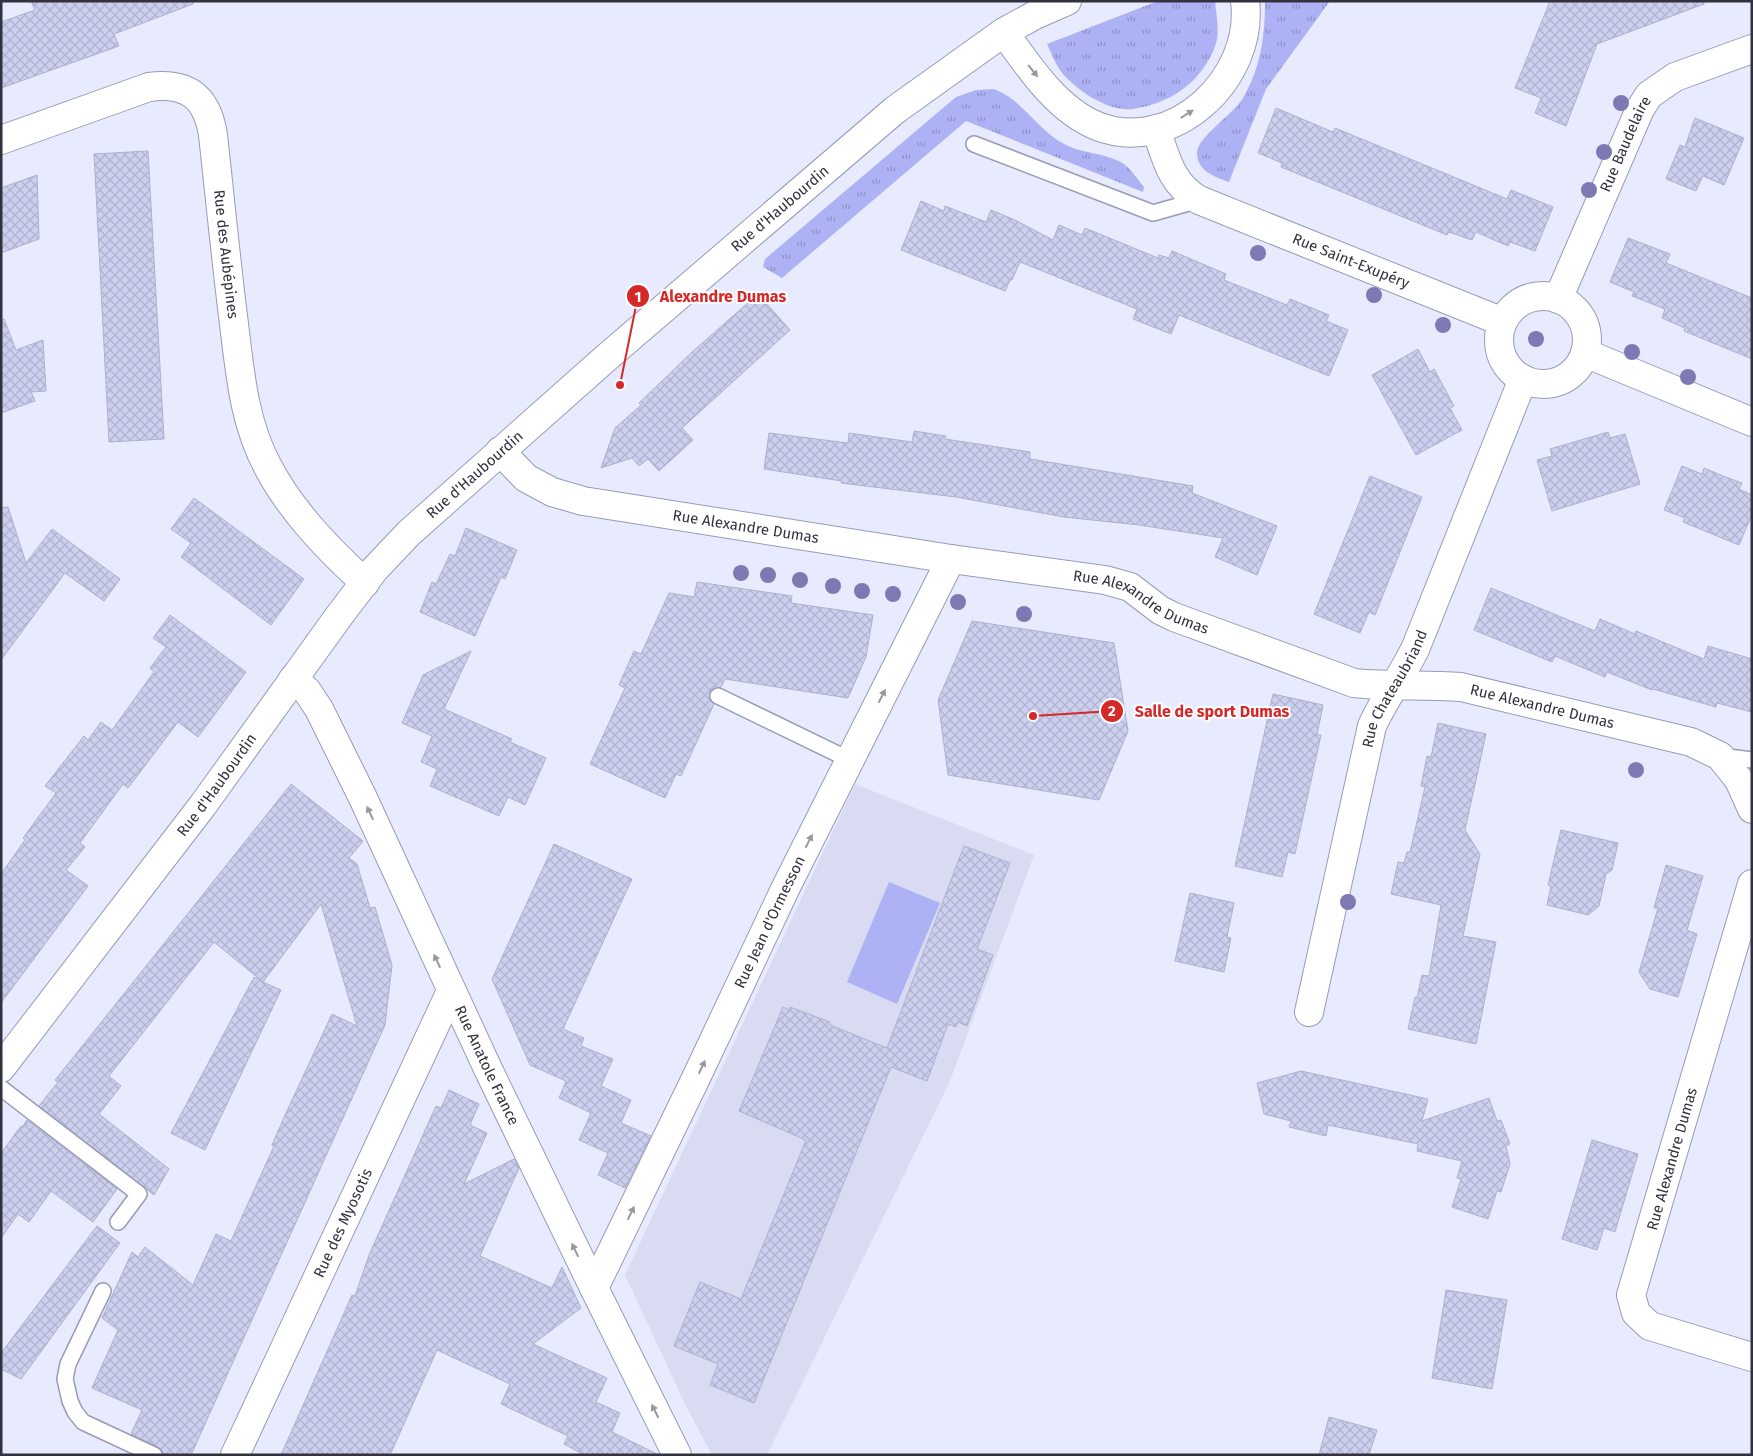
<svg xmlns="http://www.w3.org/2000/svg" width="1753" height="1456" font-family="'Fira Sans',sans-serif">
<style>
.built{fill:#d8dbf2}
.grass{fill:url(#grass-tufts)}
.pitch{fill:#adb2f5}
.building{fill:url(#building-cross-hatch);stroke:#adb1ce}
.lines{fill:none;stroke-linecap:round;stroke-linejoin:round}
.service-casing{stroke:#989bb8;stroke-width:18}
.minor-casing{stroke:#989bb8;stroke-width:30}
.secondary-casing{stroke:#989bb8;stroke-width:30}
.service{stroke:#fff;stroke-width:15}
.minor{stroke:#fff;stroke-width:28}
.secondary{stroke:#fff;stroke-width:28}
.tree{fill:#7e79b3}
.oneway{fill:#98989e}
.labels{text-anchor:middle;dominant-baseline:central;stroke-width:4;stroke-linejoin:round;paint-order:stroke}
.street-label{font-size:15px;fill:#31323e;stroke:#fff}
.leader{fill:none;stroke:#d62828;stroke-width:2}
.callout-dot{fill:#d62828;stroke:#fff;stroke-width:2}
.mark-label{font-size:15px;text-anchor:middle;font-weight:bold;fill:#fff}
.callout-label{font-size:16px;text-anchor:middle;font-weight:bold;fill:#d62828;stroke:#fff;stroke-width:4;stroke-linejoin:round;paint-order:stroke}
</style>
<defs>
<pattern id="grass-tufts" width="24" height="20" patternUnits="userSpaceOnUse" patternTransform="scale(1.25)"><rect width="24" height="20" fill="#adb2f5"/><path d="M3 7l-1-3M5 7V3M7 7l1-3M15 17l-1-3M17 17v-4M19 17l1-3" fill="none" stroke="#8d91c8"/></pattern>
<pattern id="building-cross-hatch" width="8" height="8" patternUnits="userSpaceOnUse" patternTransform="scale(1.25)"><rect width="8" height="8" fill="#ccd0ee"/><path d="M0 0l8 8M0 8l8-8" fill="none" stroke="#b0b3cd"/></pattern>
</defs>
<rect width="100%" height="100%" fill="#e8eafd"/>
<path class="built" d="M 855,784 L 1034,855 L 950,1081 L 767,1455 L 712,1455 L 685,1404 L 625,1275 Z"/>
<path class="grass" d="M 1158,1 L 1215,1 C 1216,14 1220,31 1216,43 C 1209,67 1188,90 1166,99 C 1156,104 1145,107 1133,109 C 1109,112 1079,92 1063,74 C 1056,66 1052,54 1047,44 Z
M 1265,1 L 1330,1 L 1266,89 L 1229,182 C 1215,177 1197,171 1197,153 C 1197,137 1234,114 1243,98 C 1261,67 1265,36 1265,1 Z
M 994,89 C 1023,100 1038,131 1066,145 C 1084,154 1107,153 1124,164 C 1132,170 1138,180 1144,187 L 1143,192 L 966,121 L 782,278 L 763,267 L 765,259 L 956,97 L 976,90 Z"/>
<path class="pitch" d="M 889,882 L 940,903 L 897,1004 L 847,982 Z"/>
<path class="building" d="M 31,1 L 193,1 L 193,4 L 114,34 L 119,46 L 1,88 L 1,22 L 35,10 Z
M 1550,1 L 1704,1 L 1704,4 L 1597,44 L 1566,126 L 1535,113 L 1541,98 L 1515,88 Z
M 1276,108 L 1333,132 L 1335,128 L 1507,199 L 1511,190 L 1553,207 L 1535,251 L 1510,242 L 1508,246 L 1476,232 L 1472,240 L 1449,232 L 1447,235 L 1281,167 L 1282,163 L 1258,153 Z
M 1695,118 L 1744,138 L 1724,185 L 1703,176 L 1696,191 L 1666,179 L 1680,145 L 1685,147 Z
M 148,151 L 164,439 L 109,442 L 94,154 Z
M 37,175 L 39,239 L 1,253 L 1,188 Z
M 921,201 L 944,211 L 945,206 L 986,222 L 991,210 L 1015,220 L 1053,240 L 1059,225 L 1082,235 L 1085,228 L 1158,258 L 1159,255 L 1169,258 L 1172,251 L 1226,274 L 1224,280 L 1287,305 L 1290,299 L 1329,315 L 1326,321 L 1348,330 L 1329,376 L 1179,315 L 1171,334 L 1133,319 L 1137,309 L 1020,262 L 1012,280 L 1010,280 L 1005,291 L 901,250 Z
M 1628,238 L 1670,254 L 1666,263 L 1752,298 L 1752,359 L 1684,331 L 1685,328 L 1662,318 L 1665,309 L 1632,296 L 1634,292 L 1610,282 Z
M 758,294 L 790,330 L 682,428 L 693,440 L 659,471 L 648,459 L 639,466 L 632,458 L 601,468 L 615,428 L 641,405 L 639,403 L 691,353 Z
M 4,319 L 16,350 L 43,340 L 46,391 L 31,392 L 35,401 L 1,413 L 1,320 Z
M 1418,349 L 1430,372 L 1434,369 L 1454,406 L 1450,408 L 1462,430 L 1416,455 L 1372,375 Z
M 914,431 L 946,436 L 945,439 L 1030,452 L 1030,459 L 1193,486 L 1192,493 L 1277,526 L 1257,575 L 1215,557 L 1223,538 L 1139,525 L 1064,517 L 956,497 L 841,483 L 842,481 L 764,469 L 769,433 L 848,443 L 849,433 L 912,442 Z
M 1608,432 L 1610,438 L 1625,434 L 1640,484 L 1552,511 L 1537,460 L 1552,456 L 1550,449 Z
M 1682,466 L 1702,474 L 1704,468 L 1723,476 L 1742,483 L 1739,489 L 1752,495 L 1752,514 L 1739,545 L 1683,522 L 1685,518 L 1664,510 Z
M 1370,476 L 1422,497 L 1375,615 L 1369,612 L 1360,633 L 1314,614 Z
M 194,498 L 304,579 L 271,625 L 181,557 L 191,543 L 171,529 Z
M 8,507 L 26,563 L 52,529 L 120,579 L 104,601 L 65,573 L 1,660 L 1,508 Z
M 466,528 L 517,550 L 505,579 L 501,577 L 475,636 L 420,612 L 432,582 L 436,584 L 450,554 L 455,556 Z
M 697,582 L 792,596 L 791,603 L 873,615 L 866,657 L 848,698 L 725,679 L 721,687 L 712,689 L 709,697 L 714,704 L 681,776 L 676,774 L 665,798 L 590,764 L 625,688 L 619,685 L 634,651 L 641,654 L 669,593 L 694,597 Z
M 1491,588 L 1595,631 L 1600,619 L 1635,634 L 1636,631 L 1704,659 L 1708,646 L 1752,659 L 1752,712 L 1717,703 L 1716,707 L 1653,689 L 1652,690 L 1607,672 L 1605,677 L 1555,656 L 1552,662 L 1474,630 Z
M 170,615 L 246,672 L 198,737 L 178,722 L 128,788 L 123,784 L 80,843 L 85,847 L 66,870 L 88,886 L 1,1003 L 1,874 L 25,840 L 23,838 L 56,793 L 45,786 L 84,736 L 88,740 L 101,722 L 112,730 L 154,672 L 150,668 L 166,647 L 153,638 Z
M 972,621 L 1114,643 L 1128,731 L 1099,800 L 948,775 L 938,700 Z
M 471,651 L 444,709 L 512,739 L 510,742 L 546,758 L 525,805 L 508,797 L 499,816 L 430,786 L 437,769 L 421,762 L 432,736 L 402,723 L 423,675 Z
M 1273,694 L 1323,705 L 1317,735 L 1321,735 L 1295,854 L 1288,852 L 1282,877 L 1235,866 Z
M 1438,723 L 1486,734 L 1465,830 L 1480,854 L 1463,936 L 1496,942 L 1476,1044 L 1408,1029 L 1415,997 L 1417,998 L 1422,975 L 1429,976 L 1441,905 L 1391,894 L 1398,862 L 1404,863 L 1407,852 L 1410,852 L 1425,787 L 1421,786 L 1427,756 L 1431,757 Z
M 291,784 L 363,841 L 349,858 L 357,864 L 370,908 L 375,907 L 392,965 L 385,1025 L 191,1455 L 163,1455 L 162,1450 L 158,1447 L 131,1434 L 142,1410 L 92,1388 L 118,1330 L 102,1318 L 132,1252 L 138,1257 L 145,1247 L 193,1285 L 216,1234 L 231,1241 L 274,1146 L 272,1145 L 286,1113 L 332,1014 L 357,1026 L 321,904 L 263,982 L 281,990 L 205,1150 L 171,1133 L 254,977 L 262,981 L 214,942 L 109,1076 L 121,1086 L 99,1114 L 169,1169 L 154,1195 L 39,1106 L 58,1082 L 55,1080 L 68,1064 Z
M 1561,830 L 1618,843 L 1612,870 L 1606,874 L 1599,906 L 1588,915 L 1547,905 L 1551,886 L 1548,885 Z
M 554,844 L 632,879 L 563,1029 L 584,1038 L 581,1046 L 613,1059 L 601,1086 L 631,1100 L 621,1123 L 651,1136 L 625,1188 L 598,1175 L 608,1153 L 579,1140 L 591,1113 L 559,1098 L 566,1081 L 530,1065 L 492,979 Z
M 964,846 L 1010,863 L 977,949 L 993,955 L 967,1026 L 958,1022 L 956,1027 L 948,1024 L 927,1081 L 891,1067 L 754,1403 L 710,1385 L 718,1364 L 674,1346 L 700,1282 L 741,1299 L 806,1140 L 739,1111 L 783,1007 L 789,1010 L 790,1007 L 830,1022 L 830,1025 L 887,1048 Z
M 1666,865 L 1703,876 L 1687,930 L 1697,934 L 1678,997 L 1650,989 L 1639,972 L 1658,908 L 1654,908 Z
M 1190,893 L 1234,903 L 1227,937 L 1231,938 L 1224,972 L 1175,961 Z
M 1301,1071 L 1428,1099 L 1422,1121 L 1489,1098 L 1497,1121 L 1501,1120 L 1510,1144 L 1506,1146 L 1510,1164 L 1501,1192 L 1497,1191 L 1488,1219 L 1452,1207 L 1461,1179 L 1457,1178 L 1462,1161 L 1417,1151 L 1418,1144 L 1328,1125 L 1326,1136 L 1289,1127 L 1291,1121 L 1264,1114 L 1257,1083 Z
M 449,1090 L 479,1104 L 470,1125 L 487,1133 L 464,1184 L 514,1159 L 519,1168 L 480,1256 L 552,1288 L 562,1267 L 581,1308 L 533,1344 L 607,1378 L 596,1402 L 620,1413 L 612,1432 L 659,1455 L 584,1455 L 564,1444 L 568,1436 L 501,1404 L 510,1384 L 437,1350 L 390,1455 L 281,1455 L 352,1295 L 355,1296 L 369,1255 L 436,1106 L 441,1108 Z
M 27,1120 L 117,1189 L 93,1222 L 51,1191 L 29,1222 L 18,1214 L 1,1238 L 1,1153 L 21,1126 L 22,1127 Z
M 1592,1140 L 1638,1154 L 1615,1232 L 1604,1228 L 1597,1250 L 1562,1239 Z
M 97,1226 L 120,1243 L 21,1379 L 1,1369 L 1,1353 Z
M 1446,1290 L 1507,1300 L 1492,1389 L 1432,1378 Z
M 1329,1417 L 1377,1430 L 1369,1455 L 1319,1455 Z"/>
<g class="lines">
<g class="service-casing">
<path id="service" d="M 974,144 L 1153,213 L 1199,200
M 718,696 L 850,760
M 1720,756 L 1752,760
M 1,1088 L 139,1194 L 118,1222
M 103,1291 L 68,1364 L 65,1379 L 70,1401 L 75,1412 L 83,1422 L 154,1455"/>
</g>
<g class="minor-casing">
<g id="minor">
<path d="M 1004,32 C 1028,66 1057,110 1097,126 C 1173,156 1255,78 1245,1"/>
<path id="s1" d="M 1156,129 C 1166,158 1171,184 1199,200 L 1503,322"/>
<path id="s2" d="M 1,140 L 149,87 C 188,82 207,97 213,135 C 220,198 226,261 234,324 C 240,373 244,423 268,467 C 291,511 328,549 365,583"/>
<circle cx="1543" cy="340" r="44"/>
<path id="s3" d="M 1558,299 L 1640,109 L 1649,95 L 1675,77 L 1752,49"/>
<path d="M 1585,353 L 1752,422"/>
<path id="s4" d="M 500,451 L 526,478 L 552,492 L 583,501 L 951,559 L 1105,580 L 1130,587 L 1160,610 L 1174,617 L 1354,683 C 1389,687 1425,684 1461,687 L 1691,742 L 1720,756 L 1739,780 L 1752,809"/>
<path id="s5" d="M 293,679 L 307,691 L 319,709 L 363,798 L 488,1069 L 594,1288 L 677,1455"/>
<path d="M 1752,884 L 1631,1295 L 1636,1313 L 1650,1326 L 1752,1357"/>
<path id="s6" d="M 1309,1012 L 1372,726 C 1385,697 1403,675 1416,647 L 1523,379"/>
<path id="s7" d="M 594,1288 L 696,1078 L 786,887 L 951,559"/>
<path id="s8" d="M 235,1455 L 451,991"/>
</g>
</g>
<g class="secondary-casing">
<g id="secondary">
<path id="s9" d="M 1,1068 L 203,805 L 339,616 L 374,570 L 409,533 L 606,358 L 895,110 L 1004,32 L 1035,15 L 1067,1"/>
</g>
</g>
<use href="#service" class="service"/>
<use href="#minor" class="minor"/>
<use href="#secondary" class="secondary"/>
</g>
<g class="tree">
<circle cx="1621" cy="103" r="8"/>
<circle cx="1604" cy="152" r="8"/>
<circle cx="1589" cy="190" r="8"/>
<circle cx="1258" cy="253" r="8"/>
<circle cx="1374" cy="295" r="8"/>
<circle cx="1443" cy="325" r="8"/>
<circle cx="1536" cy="339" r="8"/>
<circle cx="1632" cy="352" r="8"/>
<circle cx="1688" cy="377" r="8"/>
<circle cx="741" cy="573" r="8"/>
<circle cx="768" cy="575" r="8"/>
<circle cx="800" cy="580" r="8"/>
<circle cx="833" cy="586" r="8"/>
<circle cx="862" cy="591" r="8"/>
<circle cx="893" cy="594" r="8"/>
<circle cx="958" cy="602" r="8"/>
<circle cx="1024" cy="614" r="8"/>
<circle cx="1636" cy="770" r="8"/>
<circle cx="1348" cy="902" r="8"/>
</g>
<defs><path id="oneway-solid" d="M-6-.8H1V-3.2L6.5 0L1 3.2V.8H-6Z" transform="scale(1.25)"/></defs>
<g class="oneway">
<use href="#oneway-solid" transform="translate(1033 71) rotate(51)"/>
<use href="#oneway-solid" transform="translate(1187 114) rotate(-32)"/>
<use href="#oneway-solid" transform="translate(882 696) rotate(-63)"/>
<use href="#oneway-solid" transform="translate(370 813) rotate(-115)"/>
<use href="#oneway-solid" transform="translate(809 841) rotate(-63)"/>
<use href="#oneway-solid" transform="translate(437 961) rotate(-115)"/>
<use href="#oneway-solid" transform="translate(702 1067) rotate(-65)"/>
<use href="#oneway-solid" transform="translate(631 1213) rotate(-64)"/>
<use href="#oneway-solid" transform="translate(575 1250) rotate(-116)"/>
<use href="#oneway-solid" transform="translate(655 1411) rotate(-117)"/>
</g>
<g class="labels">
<g class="street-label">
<text stroke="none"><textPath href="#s3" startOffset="169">Rue Baudelaire</textPath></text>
<text stroke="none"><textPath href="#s9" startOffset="1166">Rue d'Haubourdin</textPath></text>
<text stroke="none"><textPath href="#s2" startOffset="369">Rue des Aubépines</textPath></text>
<text stroke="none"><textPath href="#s1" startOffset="249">Rue Saint-Exupéry</textPath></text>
<text stroke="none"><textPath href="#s9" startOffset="761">Rue d'Haubourdin</textPath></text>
<text stroke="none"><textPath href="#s4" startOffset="264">Rue Alexandre Dumas</textPath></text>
<text stroke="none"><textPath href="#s4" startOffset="669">Rue Alexandre Dumas</textPath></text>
<text stroke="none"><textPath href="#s6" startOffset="336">Rue Chateaubriand</textPath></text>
<text stroke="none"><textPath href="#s4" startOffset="1089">Rue Alexandre Dumas</textPath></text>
<text stroke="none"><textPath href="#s9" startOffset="356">Rue d'Haubourdin</textPath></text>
<text stroke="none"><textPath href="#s7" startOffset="406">Rue Jean d'Ormesson</textPath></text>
<text stroke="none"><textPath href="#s5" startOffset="434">Rue Anatole France</textPath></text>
<text transform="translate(1672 1159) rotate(-74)">Rue Alexandre Dumas</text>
<text stroke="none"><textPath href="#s8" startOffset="256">Rue des Myosotis</textPath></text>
</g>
</g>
<path class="leader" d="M620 385L638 296M1033 716L1112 711"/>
<g class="callout-dot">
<circle cx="620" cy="385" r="5"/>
<circle cx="1033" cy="716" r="5"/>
<circle cx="638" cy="296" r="12"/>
<circle cx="1112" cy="711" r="12"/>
</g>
<g class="mark-label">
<text x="638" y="302">1</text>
<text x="1112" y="716">2</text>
</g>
<g class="callout-label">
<text x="723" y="302">Alexandre Dumas</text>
<text x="1212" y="717">Salle de sport Dumas</text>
</g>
<rect width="1753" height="1456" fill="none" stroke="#31323e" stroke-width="5"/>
</svg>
